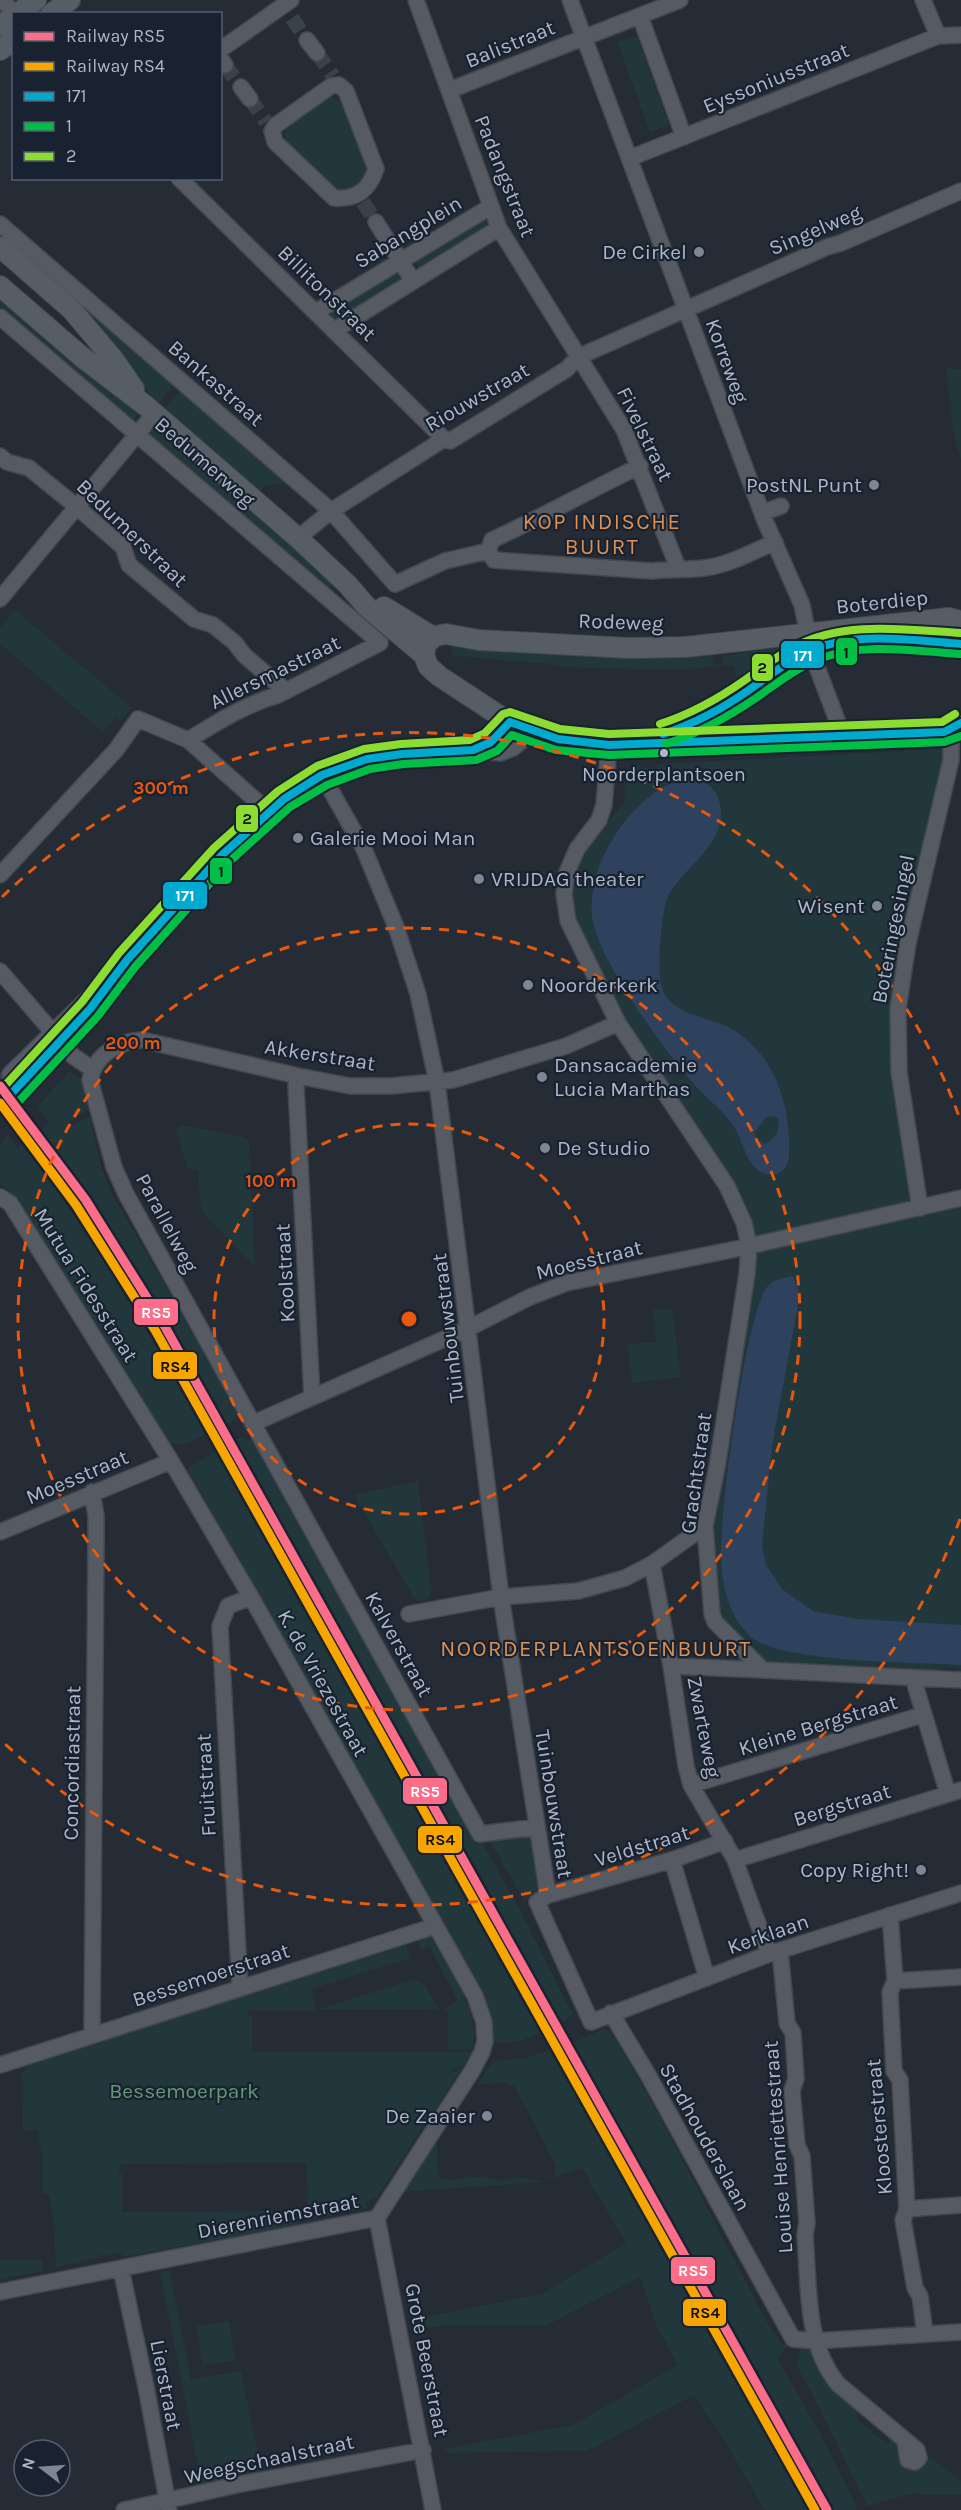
<svg xmlns="http://www.w3.org/2000/svg" width="961" height="2510" font-family="Karla,sans-serif">
<style>
.green{fill:#22373b}
.water{fill:#2e425e;fill-rule:evenodd}
.lines{fill:none;stroke-linecap:round;stroke-linejoin:round}
.minor-tunnel{stroke:#39414b;stroke-width:15;stroke-dasharray:15 8;stroke-linecap:butt}
.minor-casing{stroke:#43484f;stroke-width:18}
.major-casing{stroke:#424851;stroke-width:22}
.minor{stroke:#555a63;stroke-width:15}
.major{stroke:#575d65;stroke-width:20}
.bus-1-casing{stroke:#182230;stroke-width:12}
.bus-2-casing{stroke:#182230;stroke-width:12}
.bus-3-casing{stroke:#182230;stroke-width:12}
.bus-1{stroke:#00a9ce;stroke-width:8}
.bus-2{stroke:#00be46;stroke-width:8}
.bus-3{stroke:#8cdc32;stroke-width:8}
.rail-1-casing{stroke:#182230;stroke-width:14}
.rail-2-casing{stroke:#182230;stroke-width:14}
.rail-1{stroke:#fb6d88;stroke-width:9}
.rail-2{stroke:#f7a600;stroke-width:9}
.ring{fill:none;stroke:#e8590c;stroke-width:3;stroke-dasharray:10 8}
.poi-dot{fill:#7d8695;stroke:#182230;stroke-width:2}
.bus-dot{fill:#adb7c8;stroke:#182230;stroke-width:2}
.labels{text-anchor:middle;dominant-baseline:central;stroke-width:4.5;stroke-linejoin:round;paint-order:stroke}
.bus-label{font-size:20px;fill:#adb7c8;stroke:#182230}
.street-label{font-size:21px;fill:#adb7c8;stroke:#182230}
.poi-label{font-size:21px;fill:#adb7c8;stroke:#182230;text-anchor:end}
.park-label{font-size:21px;fill:#639b70;stroke:#182230}
.neighbourhood-label{font-size:22px;letter-spacing:1.5px;fill:#de9152;stroke:#182230}
.centre{fill:#e8590c;stroke:#182230;stroke-width:3}
.ring-label{font-size:18px;text-anchor:middle;font-weight:bold;fill:#e8590c;stroke:#182230;stroke-width:4.5;stroke-linejoin:round;paint-order:stroke}
.line-badge{stroke:#182230;stroke-width:2}
.badge-label{font-size:16px;text-anchor:middle;font-weight:bold;fill:#fff}
.pale-badge-label{font-size:16px;text-anchor:middle;font-weight:bold;fill:#111}
</style>
<rect width="100%" height="100%" fill="#252c35"/>
<path class="green" d="M 637,36 L 669,125 L 650,132 L 617,42 Z
M 331,96 C 353,106 364,154 369,176 L 348,194 L 331,188 L 289,145 L 284,135 L 288,126 Z
M 480,215 L 488,217 L 491,224 L 421,272 L 412,257 Z
M 11,242 L 174,384 L 158,404 L 95,324 L 9,245 Z
M 394,268 L 403,284 L 337,321 L 330,314 L 330,309 Z
M 0,291 L 141,412 L 133,421 L 0,307 Z
M 946,368 L 961,369 L 961,460 L 954,437 Z
M 181,390 L 287,482 L 265,486 L 258,493 L 163,410 Z
M 157,425 L 333,582 L 329,590 L 149,435 Z
M 15,610 L 132,708 L 120,721 L 116,718 L 103,732 L 0,644 L 0,628 Z
M 455,641 L 715,649 L 713,665 L 723,664 L 723,656 L 778,648 L 782,653 L 739,687 L 734,665 L 678,670 L 561,667 C 546,661 533,663 518,662 C 495,660 473,655 451,657 Z
M 944,749 L 944,767 L 900,957 L 912,1194 L 911,1217 L 961,1206 L 961,1674 L 957,1668 L 943,1667 L 942,1673 L 773,1665 L 759,1657 L 719,1618 L 710,1541 L 757,1254 L 750,1221 L 623,1019 L 579,930 L 574,913 L 572,894 L 573,874 L 587,848 L 624,802 L 627,774 L 634,764 L 640,764 L 641,768 L 657,768 L 657,764 Z
M 69,1072 L 81,1079 L 88,1109 L 68,1123 L 71,1126 L 90,1116 L 101,1167 L 112,1194 L 238,1412 L 239,1417 L 226,1425 C 168,1324 109,1225 41,1130 L 49,1122 L 37,1107 Z
M 181,1125 L 243,1137 L 249,1141 L 255,1264 L 252,1265 L 249,1261 L 201,1210 L 198,1173 L 197,1170 L 188,1169 L 176,1129 Z
M 7,1135 L 18,1148 L 25,1142 L 108,1267 L 208,1433 C 195,1439 182,1449 168,1442 L 8,1190 L 0,1183 L 0,1144 Z
M 672,1309 L 681,1377 L 632,1383 L 627,1344 L 656,1342 L 653,1310 Z
M 242,1437 L 253,1441 L 310,1535 L 521,1912 L 573,2015 L 561,2023 L 235,1440 Z
M 218,1450 L 293,1575 L 552,2028 L 518,2042 L 493,2042 L 487,2004 L 238,1557 L 187,1469 Z
M 418,1481 L 431,1591 L 428,1599 C 422,1602 417,1602 413,1596 L 354,1495 Z
M 534,1835 L 543,1894 L 524,1900 L 490,1841 Z
M 430,1936 C 450,1972 479,2006 473,2049 L 448,2049 L 448,2011 L 441,2010 L 458,2001 L 429,1946 L 421,1950 L 417,1939 Z
M 406,1943 L 410,1958 L 311,1989 L 316,2010 L 248,2010 L 248,2015 L 252,2015 L 252,2052 L 472,2052 L 464,2065 L 451,2070 L 449,2074 L 461,2069 L 375,2200 L 374,2197 L 366,2204 L 367,2208 L 308,2220 L 307,2163 L 120,2164 L 118,2175 L 122,2173 L 122,2212 L 296,2211 L 297,2225 L 122,2257 L 121,2253 L 100,2255 L 100,2257 L 56,2267 L 54,2222 L 49,2194 L 42,2194 L 42,2155 L 37,2130 L 23,2130 L 22,2072 L 26,2071 L 25,2066 L 169,2020 L 170,2016 L 227,1997 L 228,2001 Z
M 415,1979 L 425,1985 L 439,2010 L 319,2009 Z
M 606,2028 L 619,2045 L 661,2119 L 765,2319 L 780,2342 L 787,2346 L 779,2356 L 779,2361 L 822,2437 L 857,2506 L 856,2510 L 834,2510 L 572,2043 Z
M 562,2046 L 821,2510 L 765,2510 L 720,2433 L 694,2395 L 587,2451 L 445,2453 L 444,2449 L 573,2425 L 678,2365 L 656,2325 L 640,2277 L 547,2325 L 440,2326 L 420,2329 L 418,2318 L 542,2294 L 626,2243 L 582,2168 L 540,2182 L 402,2192 L 437,2142 L 437,2168 L 440,2177 L 450,2180 L 482,2176 L 499,2181 L 518,2177 L 543,2181 L 555,2174 L 556,2166 L 515,2087 L 505,2083 L 478,2084 L 493,2061 L 525,2058 Z
M 0,2260 L 42,2260 L 43,2271 L 0,2279 Z
M 170,2271 L 191,2380 L 241,2371 L 262,2474 L 202,2486 L 160,2272 Z
M 229,2321 L 235,2360 L 203,2365 L 196,2326 Z
M 807,2346 L 815,2352 L 857,2409 L 857,2420 L 889,2445 L 888,2433 L 893,2436 L 902,2464 C 916,2470 923,2471 929,2456 L 961,2481 L 961,2495 L 910,2494 L 867,2506 L 813,2395 L 796,2365 L 800,2350 Z"/>
<path class="water" d="M 680,780 C 696,779 712,781 718,798 C 733,839 686,865 669,894 C 661,909 657,968 661,985 C 668,1014 705,1016 728,1027 C 769,1049 787,1093 789,1137 C 789,1151 792,1167 778,1174 C 747,1180 745,1142 733,1125 C 722,1109 705,1097 692,1082 C 663,1048 597,959 592,916 C 590,888 597,866 611,842 C 627,815 650,790 680,780 ZM 771,1116 L 778,1118 C 780,1129 776,1139 765,1144 L 759,1141 L 754,1133 L 766,1117 Z
M 793,1276 L 800,1294 L 772,1446 L 762,1545 L 766,1565 L 782,1589 L 813,1611 L 857,1619 L 961,1625 L 961,1665 C 916,1662 782,1663 751,1637 C 729,1617 722,1586 721,1558 C 719,1519 746,1309 768,1286 C 773,1279 784,1278 793,1276 Z"/>
<g class="lines">
<path class="minor-tunnel" d="M 292,18 L 307,40
M 317,53 L 333,76
M 225,65 L 241,87
M 250,99 L 266,122
M 363,202 L 376,222
M 0,1083 L 10,1074
M 0,1106 L 19,1085"/>
<g class="minor-casing">
<path id="minor" d="M 2,0 L 15,14
M 416,0 L 499,228 L 624,430 L 678,568
M 570,0 L 765,521 L 802,605 L 812,654 L 843,736
M 923,0 L 938,36
M 640,16 L 684,137
M 307,40 L 317,53
M 220,50 L 291,0
M 220,58 L 225,65
M 339,85 L 346,91 L 376,169 C 369,190 357,200 334,198 L 275,142 L 272,131 L 276,125 L 331,86 Z
M 241,87 L 250,99
M 450,90 L 680,0
M 630,158 L 938,36 L 961,35
M 179,178 L 444,439
M 376,222 L 413,281
M 0,224 L 331,511 L 395,584 L 445,561 L 488,551
M 316,312 L 490,207
M 0,317 L 380,643 L 278,695 C 246,704 216,723 188,740
M 335,330 L 499,228
M 0,456 L 7,462 L 29,468 L 77,507 L 123,547 L 129,565 L 194,619 L 213,625 L 235,643 L 244,655 L 286,691
M 762,513 L 781,506
M 298,538 L 331,511 L 444,439 L 450,441 L 567,369 L 578,357 L 827,247 L 841,243 L 961,191
M 488,551 L 494,560 L 652,571 C 670,569 687,570 704,568 C 729,565 752,552 775,542
M 488,551 L 492,540 C 542,517 590,490 640,466
M 0,599 L 154,414
M 609,745 L 604,805 L 599,820 L 577,849 L 567,872 L 564,894 L 568,921 L 618,1023 L 727,1186 L 744,1223 L 749,1245 L 747,1274 L 717,1467 L 705,1526 L 712,1614 L 715,1622 L 763,1670 L 961,1680
M 473,750 L 491,742 L 510,722
M 322,775 L 364,849 L 396,927 L 418,994 L 437,1082 L 501,1597 L 548,1895
M 0,875 L 116,750 L 138,719 L 188,740 L 269,812
M 0,971 L 73,1056 L 92,1069
M 10,1074 L 127,960 L 222,855 L 284,799 L 304,786 L 345,765 L 367,759 L 402,754 L 473,750 L 500,753 L 513,748 L 532,732
M 298,1076 L 296,1086 L 312,1397
M 19,1085 L 105,992
M 0,1197 L 10,1203 L 171,1461 L 251,1597 L 475,1996 L 484,2022 L 485,2041 L 482,2052 L 472,2071 L 377,2218
M 920,1208 L 899,1072 L 898,1009 L 908,943 L 951,760 L 951,730
M 254,1423 L 469,1328 L 530,1297 L 566,1283 L 736,1249 L 961,1198
M 92,1492 L 96,1516 L 96,1542 L 92,2035
M 0,1532 L 171,1461
M 652,1564 L 671,1666 L 686,1766 L 691,1785 L 735,1860 L 769,1954
M 409,1614 L 501,1597 L 578,1591 L 625,1578 L 652,1564 L 705,1526
M 671,1666 L 763,1670
M 913,1678 L 948,1794
M 691,1785 L 922,1715
M 537,1827 L 480,1834 L 126,1194 L 114,1167 L 90,1080 C 95,1055 118,1041 142,1040 L 298,1076 L 350,1086 L 391,1086 L 453,1080 L 566,1046 L 618,1023
M 725,1841 L 672,1860 L 548,1895 L 537,1902 L 591,2022 L 769,1954 L 961,1893
M 672,1860 L 707,1978
M 735,1860 L 961,1790
M 890,1915 L 895,1981 L 890,1992 L 894,2071 L 900,2080 L 907,2209 L 903,2220 L 915,2288 L 920,2296 L 925,2334
M 780,1951 L 787,2023 L 793,2033 L 796,2079 L 792,2090 L 797,2145 L 802,2156 L 807,2223 L 805,2235 C 809,2285 805,2344 838,2384 L 917,2450 L 919,2458 L 915,2462 L 908,2460 L 905,2441
M 895,1981 L 961,1977
M 240,1988 L 220,1626 L 228,1606 L 251,1597
M 611,2013 L 647,2073 L 793,2339 L 815,2341 L 961,2332
M 0,2065 L 435,1926
M 907,2209 L 961,2205
M 377,2218 L 433,2510
M 121,2269 L 146,2387 L 169,2510
M 0,2292 L 377,2218
M 124,2510 L 241,2484 L 423,2450"/>
</g>
<g class="major-casing">
<path id="major" d="M 17,14 L 36,0
M 51,14 L 70,0
M 0,26 L 14,16
M 0,50 L 14,40
M 0,247 L 72,310 L 114,360 L 134,389
M 0,286 L 82,357 L 146,406 L 298,538 L 348,585 L 366,606 L 424,655
M 384,607 L 433,637
M 961,621 L 949,618 L 685,647 L 629,648 L 479,640 L 446,634 L 435,636 L 426,644 L 424,655 L 428,666 L 439,676 L 506,720 L 543,736 L 587,745 L 944,732 L 951,730 L 961,723"/>
</g>
<use href="#minor" class="minor"/>
<use href="#major" class="major"/>
<g class="bus-1-casing">
<path id="bus-1" d="M 663,734 C 694,724 722,709 749,690 C 765,679 781,666 798,657 C 846,629 909,640 961,644
M 0,1106 L 90,1009 L 127,960 L 222,855 L 284,799 L 322,775 L 367,759 L 402,754 L 473,750 L 491,742 L 510,722 L 558,739 L 609,745 L 944,732 L 961,723"/>
</g>
<g class="bus-2-casing">
<path id="bus-2" d="M 666,744 C 699,733 728,717 756,698 C 776,684 796,668 819,659 C 862,642 915,651 960,654
M 8,1113 L 98,1016 L 135,967 L 229,862 L 290,807 L 327,785 L 370,769 L 403,764 L 476,760 L 497,751 L 512,735 L 556,750 L 609,755 L 944,742 L 961,736"/>
</g>
<g class="bus-3-casing">
<path id="bus-3" d="M 660,724 C 691,714 718,699 745,680 C 761,669 777,656 794,647 C 844,620 907,630 961,633
M 0,1091 L 82,1002 L 119,953 L 214,848 L 278,791 L 317,766 L 364,749 L 401,744 L 470,740 L 485,733 L 503,714 L 510,712 L 560,729 L 609,734 L 942,722 L 955,714"/>
</g>
<use href="#bus-1" class="bus-1"/>
<use href="#bus-2" class="bus-2"/>
<use href="#bus-3" class="bus-3"/>
<g class="rail-1-casing">
<path id="rail-1" d="M 0,1086 L 85,1199 L 164,1325 L 827,2510"/>
</g>
<g class="rail-2-casing">
<path id="rail-2" d="M 0,1103 L 76,1205 L 155,1330 L 815,2510"/>
</g>
<use href="#rail-1" class="rail-1"/>
<use href="#rail-2" class="rail-2"/>
</g>
<g class="ring">
<circle cx="409" cy="1319" r="195"/>
<circle cx="409" cy="1319" r="391"/>
<path d="M960 1519A586 586 0 0 1 2 1741M2 897A586 586 0 0 1 960 1119"/>
</g>
<g class="poi-dot">
<circle cx="699" cy="252" r="6"/>
<circle cx="874" cy="485" r="6"/>
<circle cx="298" cy="838" r="6"/>
<circle cx="479" cy="879" r="6"/>
<circle cx="877" cy="906" r="6"/>
<circle cx="528" cy="985" r="6"/>
<circle cx="542" cy="1077" r="6"/>
<circle cx="545" cy="1148" r="6"/>
<circle cx="921" cy="1870" r="6"/>
<circle cx="487" cy="2116" r="6"/>
</g>
<circle class="bus-dot" cx="664" cy="753" r="5"/>
<g class="labels">
<g class="bus-label">
<text x="664" y="774">Noorderplantsoen</text>
</g>
<g class="street-label">
<text transform="translate(510 44) rotate(-22)">Balistraat</text>
<text transform="translate(776 78) rotate(-22)">Eyssoniusstraat</text>
<text transform="translate(505 176) rotate(68)">Padangstraat</text>
<text transform="translate(815 230) rotate(-23)">Singelweg</text>
<text transform="translate(408 232) rotate(-31)">Sabangplein</text>
<text transform="translate(327 293) rotate(44)">Billitonstraat</text>
<text transform="translate(727 361) rotate(70)">Korreweg</text>
<text transform="translate(216 383) rotate(41)">Bankastraat</text>
<text transform="translate(477 397) rotate(-30)">Riouwstraat</text>
<text transform="translate(645 434) rotate(64)">Fivelstraat</text>
<text transform="translate(205 462) rotate(41)">Bedumerweg</text>
<text transform="translate(132 533) rotate(44)">Bedumerstraat</text>
<text transform="translate(882 602) rotate(-6)">Boterdiep</text>
<text transform="translate(621 622) rotate(2)">Rodeweg</text>
<text transform="translate(275 672) rotate(-26)">Allersmastraat</text>
<text transform="translate(893 929) rotate(-79)">Boteringesingel</text>
<text transform="translate(320 1055) rotate(9)">Akkerstraat</text>
<text transform="translate(167 1223) rotate(62)">Parallelweg</text>
<text transform="translate(589 1260) rotate(-14)">Moesstraat</text>
<text transform="translate(285 1273) rotate(-93)">Koolstraat</text>
<text transform="translate(86 1285) rotate(58)">Mutua Fidesstraat</text>
<text transform="translate(448 1328) rotate(-97)">Tuinbouwstraat</text>
<text transform="translate(696 1473) rotate(-82)">Grachtstraat</text>
<text transform="translate(77 1477) rotate(-23)">Moesstraat</text>
<text transform="translate(399 1644) rotate(61)">Kalverstraat</text>
<text transform="translate(323 1683) rotate(61)">K. de Vriezestraat</text>
<text transform="translate(818 1725) rotate(-17)">Kleine Bergstraat</text>
<text transform="translate(704 1727) rotate(79)">Zwarteweg</text>
<text transform="translate(72 1763) rotate(-89)">Concordiastraat</text>
<text transform="translate(206 1785) rotate(-93)">Fruitstraat</text>
<text transform="translate(554 1804) rotate(81)">Tuinbouwstraat</text>
<text transform="translate(842 1805) rotate(-17)">Bergstraat</text>
<text transform="translate(642 1846) rotate(-17)">Veldstraat</text>
<text transform="translate(768 1934) rotate(-19)">Kerklaan</text>
<text transform="translate(211 1975) rotate(-18)">Bessemoerstraat</text>
<text transform="translate(879 2127) rotate(-95)">Kloosterstraat</text>
<text transform="translate(705 2137) rotate(61)">Stadhouderslaan</text>
<text transform="translate(778 2147) rotate(-94)">Louise Henriettestraat</text>
<text transform="translate(278 2216) rotate(-11)">Dierenriemstraat</text>
<text transform="translate(427 2360) rotate(79)">Grote Beerstraat</text>
<text transform="translate(166 2385) rotate(79)">Lierstraat</text>
<text transform="translate(269 2459) rotate(-12)">Weegschaalstraat</text>
</g>
<g class="poi-label">
<text x="687" y="252">De Cirkel</text>
<text x="862" y="485">PostNL Punt</text>
<text x="310" y="838" text-anchor="start">Galerie Mooi Man</text>
<text x="491" y="879" text-anchor="start">VRIJDAG theater</text>
<text x="865" y="906">Wisent</text>
<text x="540" y="985" text-anchor="start">Noorderkerk</text>
<text x="554" y="1065" text-anchor="start">Dansacademie<tspan x="554" dy="24">Lucia Marthas</tspan></text>
<text x="557" y="1148" text-anchor="start">De Studio</text>
<text x="909" y="1870">Copy Right!</text>
<text x="475" y="2116">De Zaaier</text>
</g>
<g class="park-label">
<text x="184" y="2091">Bessemoerpark</text>
</g>
<g class="neighbourhood-label">
<text x="602" y="522">KOP INDISCHE<tspan x="602" dy="25">BUURT</tspan></text>
<text x="596" y="1649">NOORDERPLANTSOENBUURT</text>
</g>
</g>
<circle cx="409" cy="1319" r="9" class="centre"/>
<g class="ring-label">
<text x="161" y="794">300 m</text>
<text x="133" y="1049">200 m</text>
<text x="271" y="1187">100 m</text>
</g>
<g class="line-badge">
<rect x="835" y="637" width="23" height="29" rx="6" fill="#00be46"/>
<rect x="780" y="640" width="45" height="29" rx="6" fill="#00a9ce"/>
<rect x="751" y="653" width="23" height="29" rx="6" fill="#8cdc32"/>
<rect x="235" y="804" width="24" height="29" rx="6" fill="#8cdc32"/>
<rect x="209" y="857" width="24" height="28" rx="6" fill="#00be46"/>
<rect x="162" y="881" width="46" height="29" rx="6" fill="#00a9ce"/>
<rect x="133" y="1298" width="46" height="28" rx="6" fill="#fb6d88"/>
<rect x="152" y="1351" width="46" height="29" rx="6" fill="#f7a600"/>
<rect x="402" y="1777" width="46" height="28" rx="6" fill="#fb6d88"/>
<rect x="417" y="1825" width="46" height="29" rx="6" fill="#f7a600"/>
<rect x="670" y="2256" width="46" height="29" rx="6" fill="#fb6d88"/>
<rect x="682" y="2298" width="45" height="29" rx="6" fill="#f7a600"/>
</g>
<g class="badge-label">
<text x="803" y="661">171</text>
<text x="185" y="901">171</text>
<text x="156" y="1318">RS5</text>
<text x="425" y="1797">RS5</text>
<text x="693" y="2276">RS5</text>
</g>
<g class="pale-badge-label">
<text x="846" y="658">1</text>
<text x="762" y="673">2</text>
<text x="247" y="824">2</text>
<text x="221" y="877">1</text>
<text x="175" y="1372">RS4</text>
<text x="440" y="1845">RS4</text>
<text x="705" y="2318">RS4</text>
</g>
<rect x="12" y="12" width="210" height="168" fill="#182230" stroke="#545e6d" stroke-width="1.5"/>
<rect x="24" y="32" width="30" height="9" fill="#fb6d88" stroke="#545e6d" stroke-width="1.5"/>
<text x="66" y="42" font-size="18" fill="#adb7c8">Railway RS5</text>
<rect x="24" y="62" width="30" height="9" fill="#f7a600" stroke="#545e6d" stroke-width="1.5"/>
<text x="66" y="72" font-size="18" fill="#adb7c8">Railway RS4</text>
<rect x="24" y="92" width="30" height="9" fill="#00a9ce" stroke="#545e6d" stroke-width="1.5"/>
<text x="66" y="102" font-size="18" fill="#adb7c8">171</text>
<rect x="24" y="122" width="30" height="9" fill="#00be46" stroke="#545e6d" stroke-width="1.5"/>
<text x="66" y="132" font-size="18" fill="#adb7c8">1</text>
<rect x="24" y="152" width="30" height="9" fill="#8cdc32" stroke="#545e6d" stroke-width="1.5"/>
<text x="66" y="162" font-size="18" fill="#adb7c8">2</text>
<g transform="translate(42 2468) rotate(287)"><circle r="28" fill="#182230" stroke="#545e6d" stroke-width="1.5"/>
<path d="M0-4.5L10 22L0 15L-10 22Z" fill="#7d8695"/>
<text y="-9" font-size="16" font-weight="bold" text-anchor="middle" fill="#adb7c8">N</text>
</g>
</svg>
